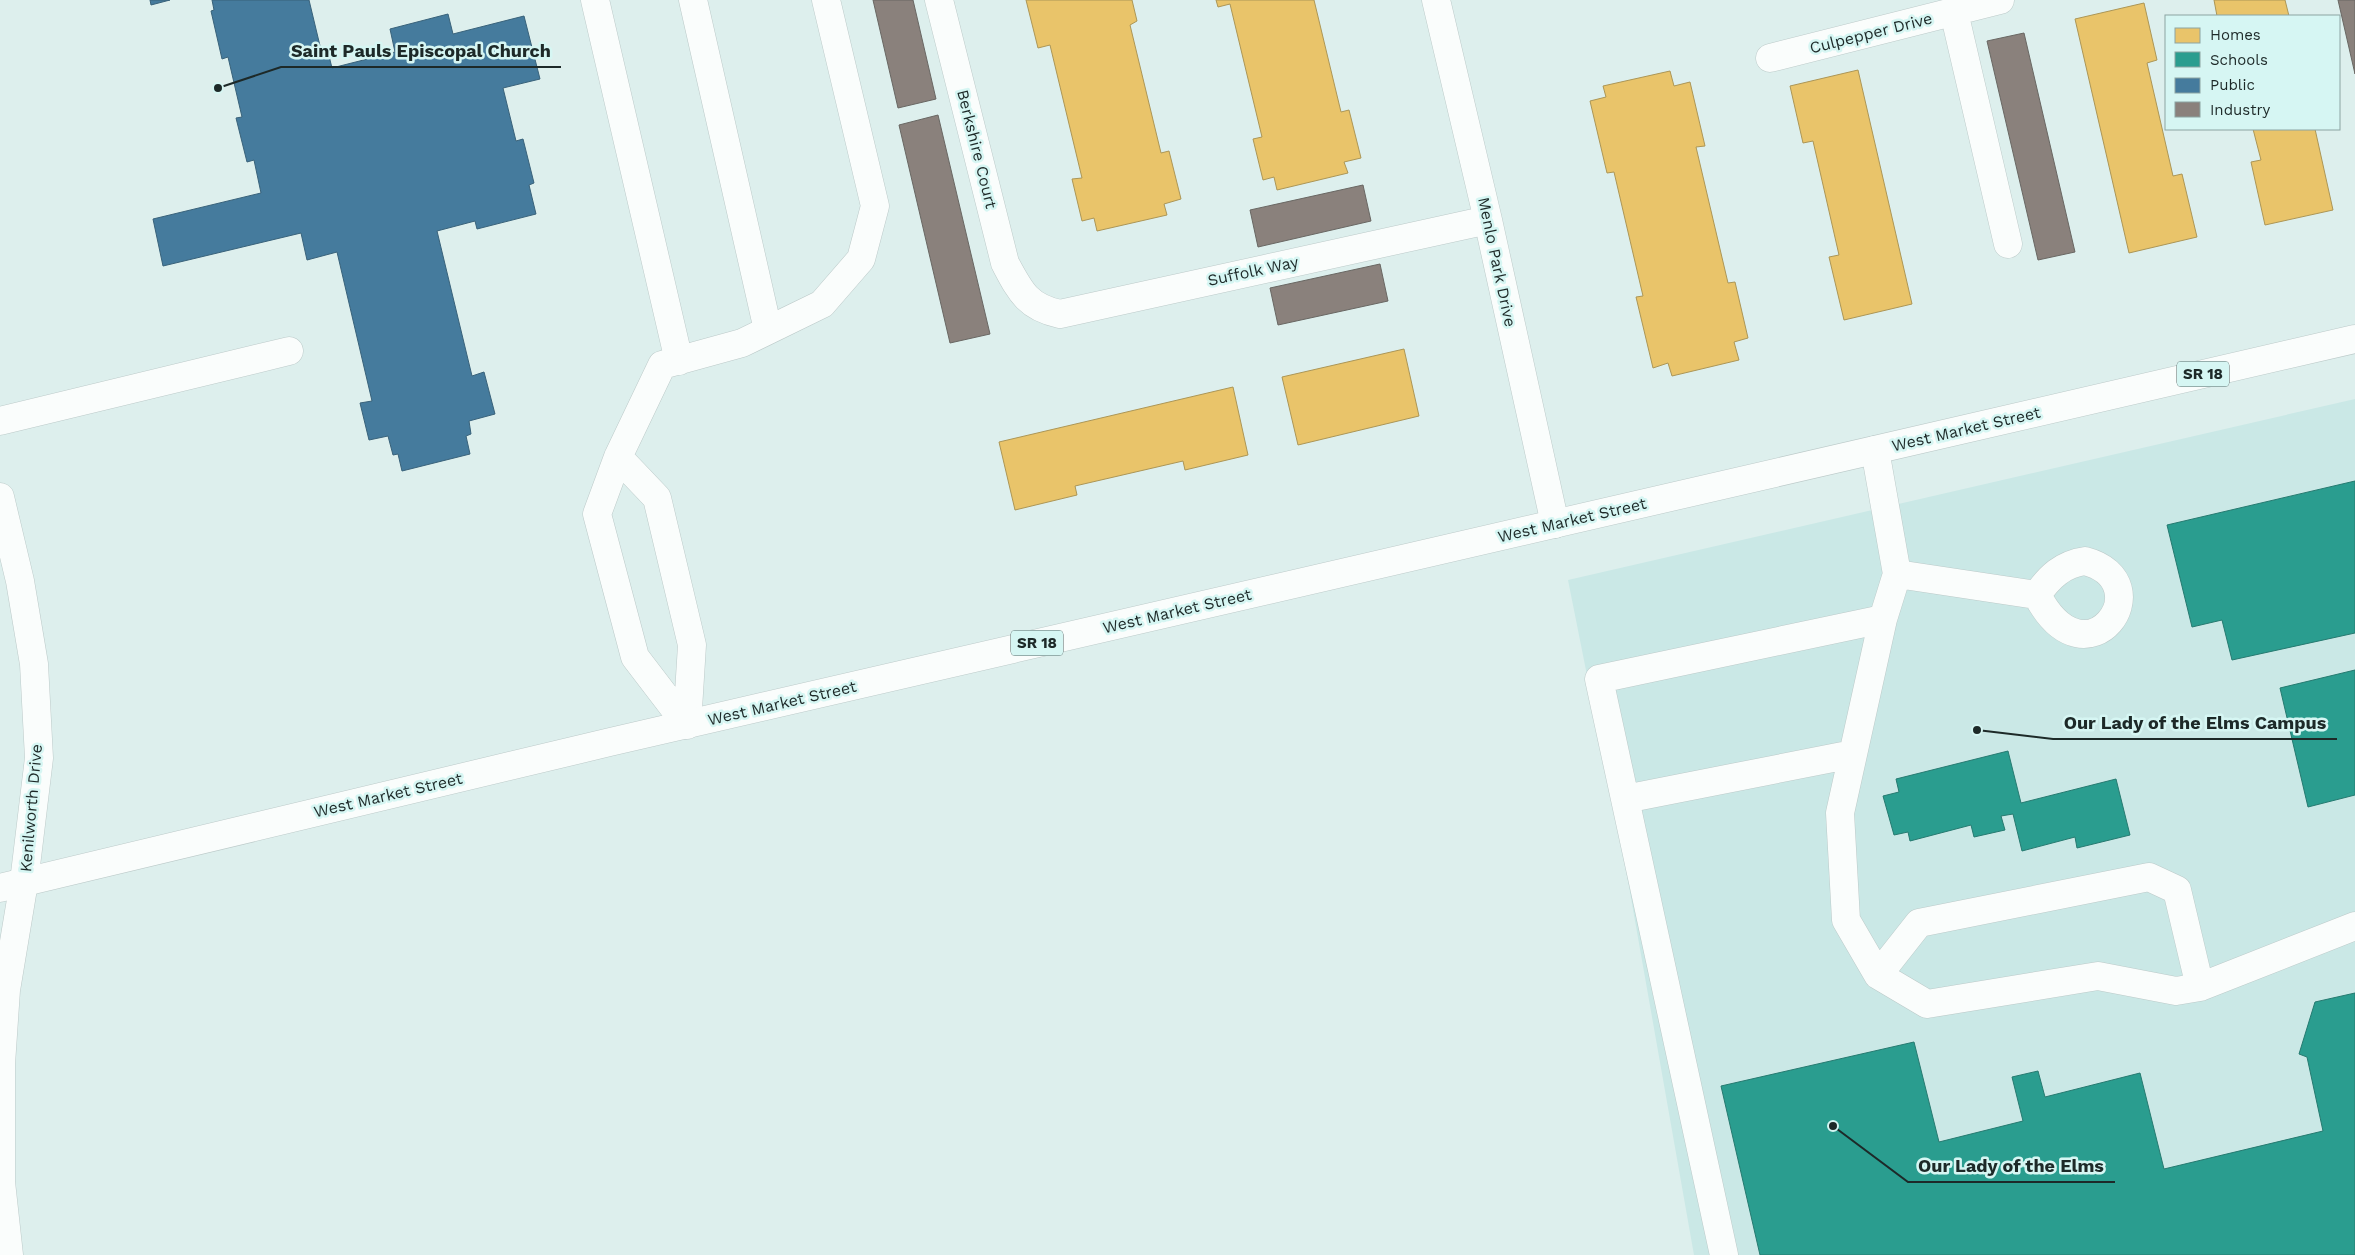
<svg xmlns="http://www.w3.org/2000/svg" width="2355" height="1255" font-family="'Work Sans',sans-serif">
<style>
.built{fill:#cae8e6}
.homes{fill:#e9c46a;stroke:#ac9656}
.schools{fill:#2a9d8f;stroke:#267a70}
.public{fill:#457b9d;stroke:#39627a}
.industry{fill:#8a817c;stroke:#696763}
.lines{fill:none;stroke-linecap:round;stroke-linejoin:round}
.minor-casing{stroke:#bccac9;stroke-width:29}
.major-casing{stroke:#bccac9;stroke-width:29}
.minor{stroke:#fafdfc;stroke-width:28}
.major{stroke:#fafdfc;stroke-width:28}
.labels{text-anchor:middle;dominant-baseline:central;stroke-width:5;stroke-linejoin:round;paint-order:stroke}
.shield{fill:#d6f6f3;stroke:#546665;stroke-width:1}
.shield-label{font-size:15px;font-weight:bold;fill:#1d2928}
.street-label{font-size:16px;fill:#1d2928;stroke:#d6f6f3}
.leader{fill:none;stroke:#1d2928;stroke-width:2}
.callout-dot{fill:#1d2928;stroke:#d6f6f3;stroke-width:2}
.callout-label{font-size:18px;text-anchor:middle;font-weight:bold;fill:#1d2928;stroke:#d6f6f3;stroke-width:5;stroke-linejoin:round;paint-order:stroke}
</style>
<rect width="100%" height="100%" fill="#ddefed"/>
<path class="built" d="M 2355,399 L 2355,1255 L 1694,1255 L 1628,881 L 1568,580 Z"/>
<path class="homes" d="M 1026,0 L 1132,0 L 1137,21 L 1130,25 L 1161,153 L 1169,151 L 1181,199 L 1164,204 L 1167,215 L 1097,231 L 1094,218 L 1082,221 L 1072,179 L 1082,178 L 1050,45 L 1038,48 Z
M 1216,0 L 1314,0 L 1341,112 L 1349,110 L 1361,158 L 1344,162 L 1348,173 L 1277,190 L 1274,177 L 1263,180 L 1253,139 L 1262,137 L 1230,4 L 1218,7 Z
M 2214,0 L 2285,0 L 2289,16 L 2217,16 Z
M 2144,3 L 2157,60 L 2147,63 L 2173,176 L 2182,174 L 2197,237 L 2129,253 L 2075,19 Z
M 1858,70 L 1912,304 L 1844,320 L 1829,257 L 1839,255 L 1813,141 L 1803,143 L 1790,86 Z
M 1670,71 L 1674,86 L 1690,82 L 1705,146 L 1696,147 L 1728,283 L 1735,282 L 1748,338 L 1734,342 L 1739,360 L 1672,376 L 1668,363 L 1653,368 L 1636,297 L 1643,296 L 1614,172 L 1607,173 L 1590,101 L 1606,97 L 1603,86 Z
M 2253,129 L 2315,129 L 2333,210 L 2265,225 L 2251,162 L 2261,160 Z
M 1404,349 L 1419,416 L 1298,445 L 1282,377 Z
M 1233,387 L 1248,455 L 1185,470 L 1183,461 L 1075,486 L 1077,495 L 1015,510 L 999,442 Z"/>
<path class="schools" d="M 2355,481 L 2355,633 L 2232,660 L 2222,620 L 2192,627 L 2167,525 Z
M 2355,670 L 2355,795 L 2308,807 L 2280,688 Z
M 2008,751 L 2021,803 L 2116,779 L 2130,835 L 2077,848 L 2075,837 L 2022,851 L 2013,814 L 2001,816 L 2005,830 L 1974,837 L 1971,825 L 1910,841 L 1908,832 L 1894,835 L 1883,796 L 1899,792 L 1896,779 Z
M 2355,993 L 2355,1255 L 1760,1255 L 1721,1086 L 1914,1042 L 1939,1142 L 2023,1121 L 2012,1077 L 2038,1071 L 2045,1097 L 2140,1073 L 2164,1169 L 2323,1131 L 2307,1057 L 2299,1054 L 2315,1002 Z"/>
<path class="public" d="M 150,0 L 170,0 L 151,5 Z
M 212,0 L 309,0 L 321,50 L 327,48 L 332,68 L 395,52 L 390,29 L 448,14 L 453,34 L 524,16 L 540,79 L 503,88 L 516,141 L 523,139 L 534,183 L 529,185 L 536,214 L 477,229 L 475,221 L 437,231 L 472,376 L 484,372 L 495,414 L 469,421 L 471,434 L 466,436 L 470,454 L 402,471 L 398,454 L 393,455 L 388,436 L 369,440 L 360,403 L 372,401 L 337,252 L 307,260 L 301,233 L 163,266 L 153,219 L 261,193 L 254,160 L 247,162 L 236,118 L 242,117 L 228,57 L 222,59 L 211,11 L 214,10 Z"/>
<path class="industry" d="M 873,0 L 913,0 L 936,99 L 898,108 Z
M 2338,0 L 2355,0 L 2355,74 Z
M 2024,33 L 2075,252 L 2038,260 L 1987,41 Z
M 938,115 L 990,334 L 950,343 L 899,125 Z
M 1363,185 L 1371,221 L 1258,247 L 1250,210 Z
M 1380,264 L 1388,301 L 1278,325 L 1270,288 Z"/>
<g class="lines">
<g class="minor-casing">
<path id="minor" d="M 595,0 L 679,361
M 693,0 L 768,330
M 939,0 L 1005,263 C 1020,291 1027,307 1060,314 L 1488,220
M 1436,0 L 1488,220 L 1555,524
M 1954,12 L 2008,244
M 1770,58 L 2000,0
M 0,421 L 289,351
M 1875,450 L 1897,574 L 1883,619 L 1840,813 L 1846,920 L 1878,975 L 1919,923 L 2149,877 L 2177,890 L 2200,987 L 2355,926
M 618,457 L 662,365 L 742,343 L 822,304 L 861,259 L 875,206 L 826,0
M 618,457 L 657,498 L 692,645 L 687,725 L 635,657 L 597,514 Z
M 0,497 L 20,581 L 34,664 L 39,758 L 24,882 L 6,990 L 1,1064 L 1,1182 L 9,1255
M 2085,561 C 2164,582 2087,691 2037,595 C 2049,577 2063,564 2085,561 Z
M 1897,574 L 2037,595
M 1853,754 L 1625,799 L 1599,679 L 1883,619
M 1625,799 L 1724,1255
M 1878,975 L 1927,1004 L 2098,976 L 2176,991 L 2200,987"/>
</g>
<g class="major-casing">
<path id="major" d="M 0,888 L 610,742 L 2355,339"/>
</g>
<use href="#minor" class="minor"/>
<use href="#major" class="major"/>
</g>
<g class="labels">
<g class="shield">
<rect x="2177" y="361.5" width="52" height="25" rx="4"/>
<rect x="1011" y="630.5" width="52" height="25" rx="4"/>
</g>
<g class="shield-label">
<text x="2203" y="374">SR 18</text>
<text x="1037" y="643">SR 18</text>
</g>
<g class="street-label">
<text transform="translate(1871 33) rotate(-14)">Culpepper Drive</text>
<text transform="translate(977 149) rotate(76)">Berkshire Court</text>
<text transform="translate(1497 262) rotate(78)">Menlo Park Drive</text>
<text transform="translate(1253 271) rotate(-12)">Suffolk Way</text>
<text transform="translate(1966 429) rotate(-13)">West Market Street</text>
<text transform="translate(1572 520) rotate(-13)">West Market Street</text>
<text transform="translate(1177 611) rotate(-13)">West Market Street</text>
<text transform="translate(782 703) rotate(-13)">West Market Street</text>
<text transform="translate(388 795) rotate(-13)">West Market Street</text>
<text transform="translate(31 808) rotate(-85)">Kenilworth Drive</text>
</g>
</g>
<path class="leader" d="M218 88L281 67H561M1977 730L2053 739H2337M1833 1126L1908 1182H2115"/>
<g class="callout-dot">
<circle cx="218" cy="88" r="5"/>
<circle cx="1977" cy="730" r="5"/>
<circle cx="1833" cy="1126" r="5"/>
</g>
<g class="callout-label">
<text x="421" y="57">Saint Pauls Episcopal Church</text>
<text x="2195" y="729">Our Lady of the Elms Campus</text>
<text x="2011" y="1172">Our Lady of the Elms</text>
</g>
<rect x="2165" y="15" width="175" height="115" fill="#d6f6f3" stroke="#8ca4a2"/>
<rect x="2175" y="28" width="25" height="15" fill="#e9c46a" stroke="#8ca4a2"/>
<text x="2210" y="40" font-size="15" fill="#1d2928">Homes</text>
<rect x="2175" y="52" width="25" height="15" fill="#2a9d8f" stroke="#8ca4a2"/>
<text x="2210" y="65" font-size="15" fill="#1d2928">Schools</text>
<rect x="2175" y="78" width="25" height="15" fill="#457b9d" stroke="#8ca4a2"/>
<text x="2210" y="90" font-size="15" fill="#1d2928">Public</text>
<rect x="2175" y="102" width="25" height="15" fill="#8a817c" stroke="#8ca4a2"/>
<text x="2210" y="115" font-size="15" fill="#1d2928">Industry</text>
</svg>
